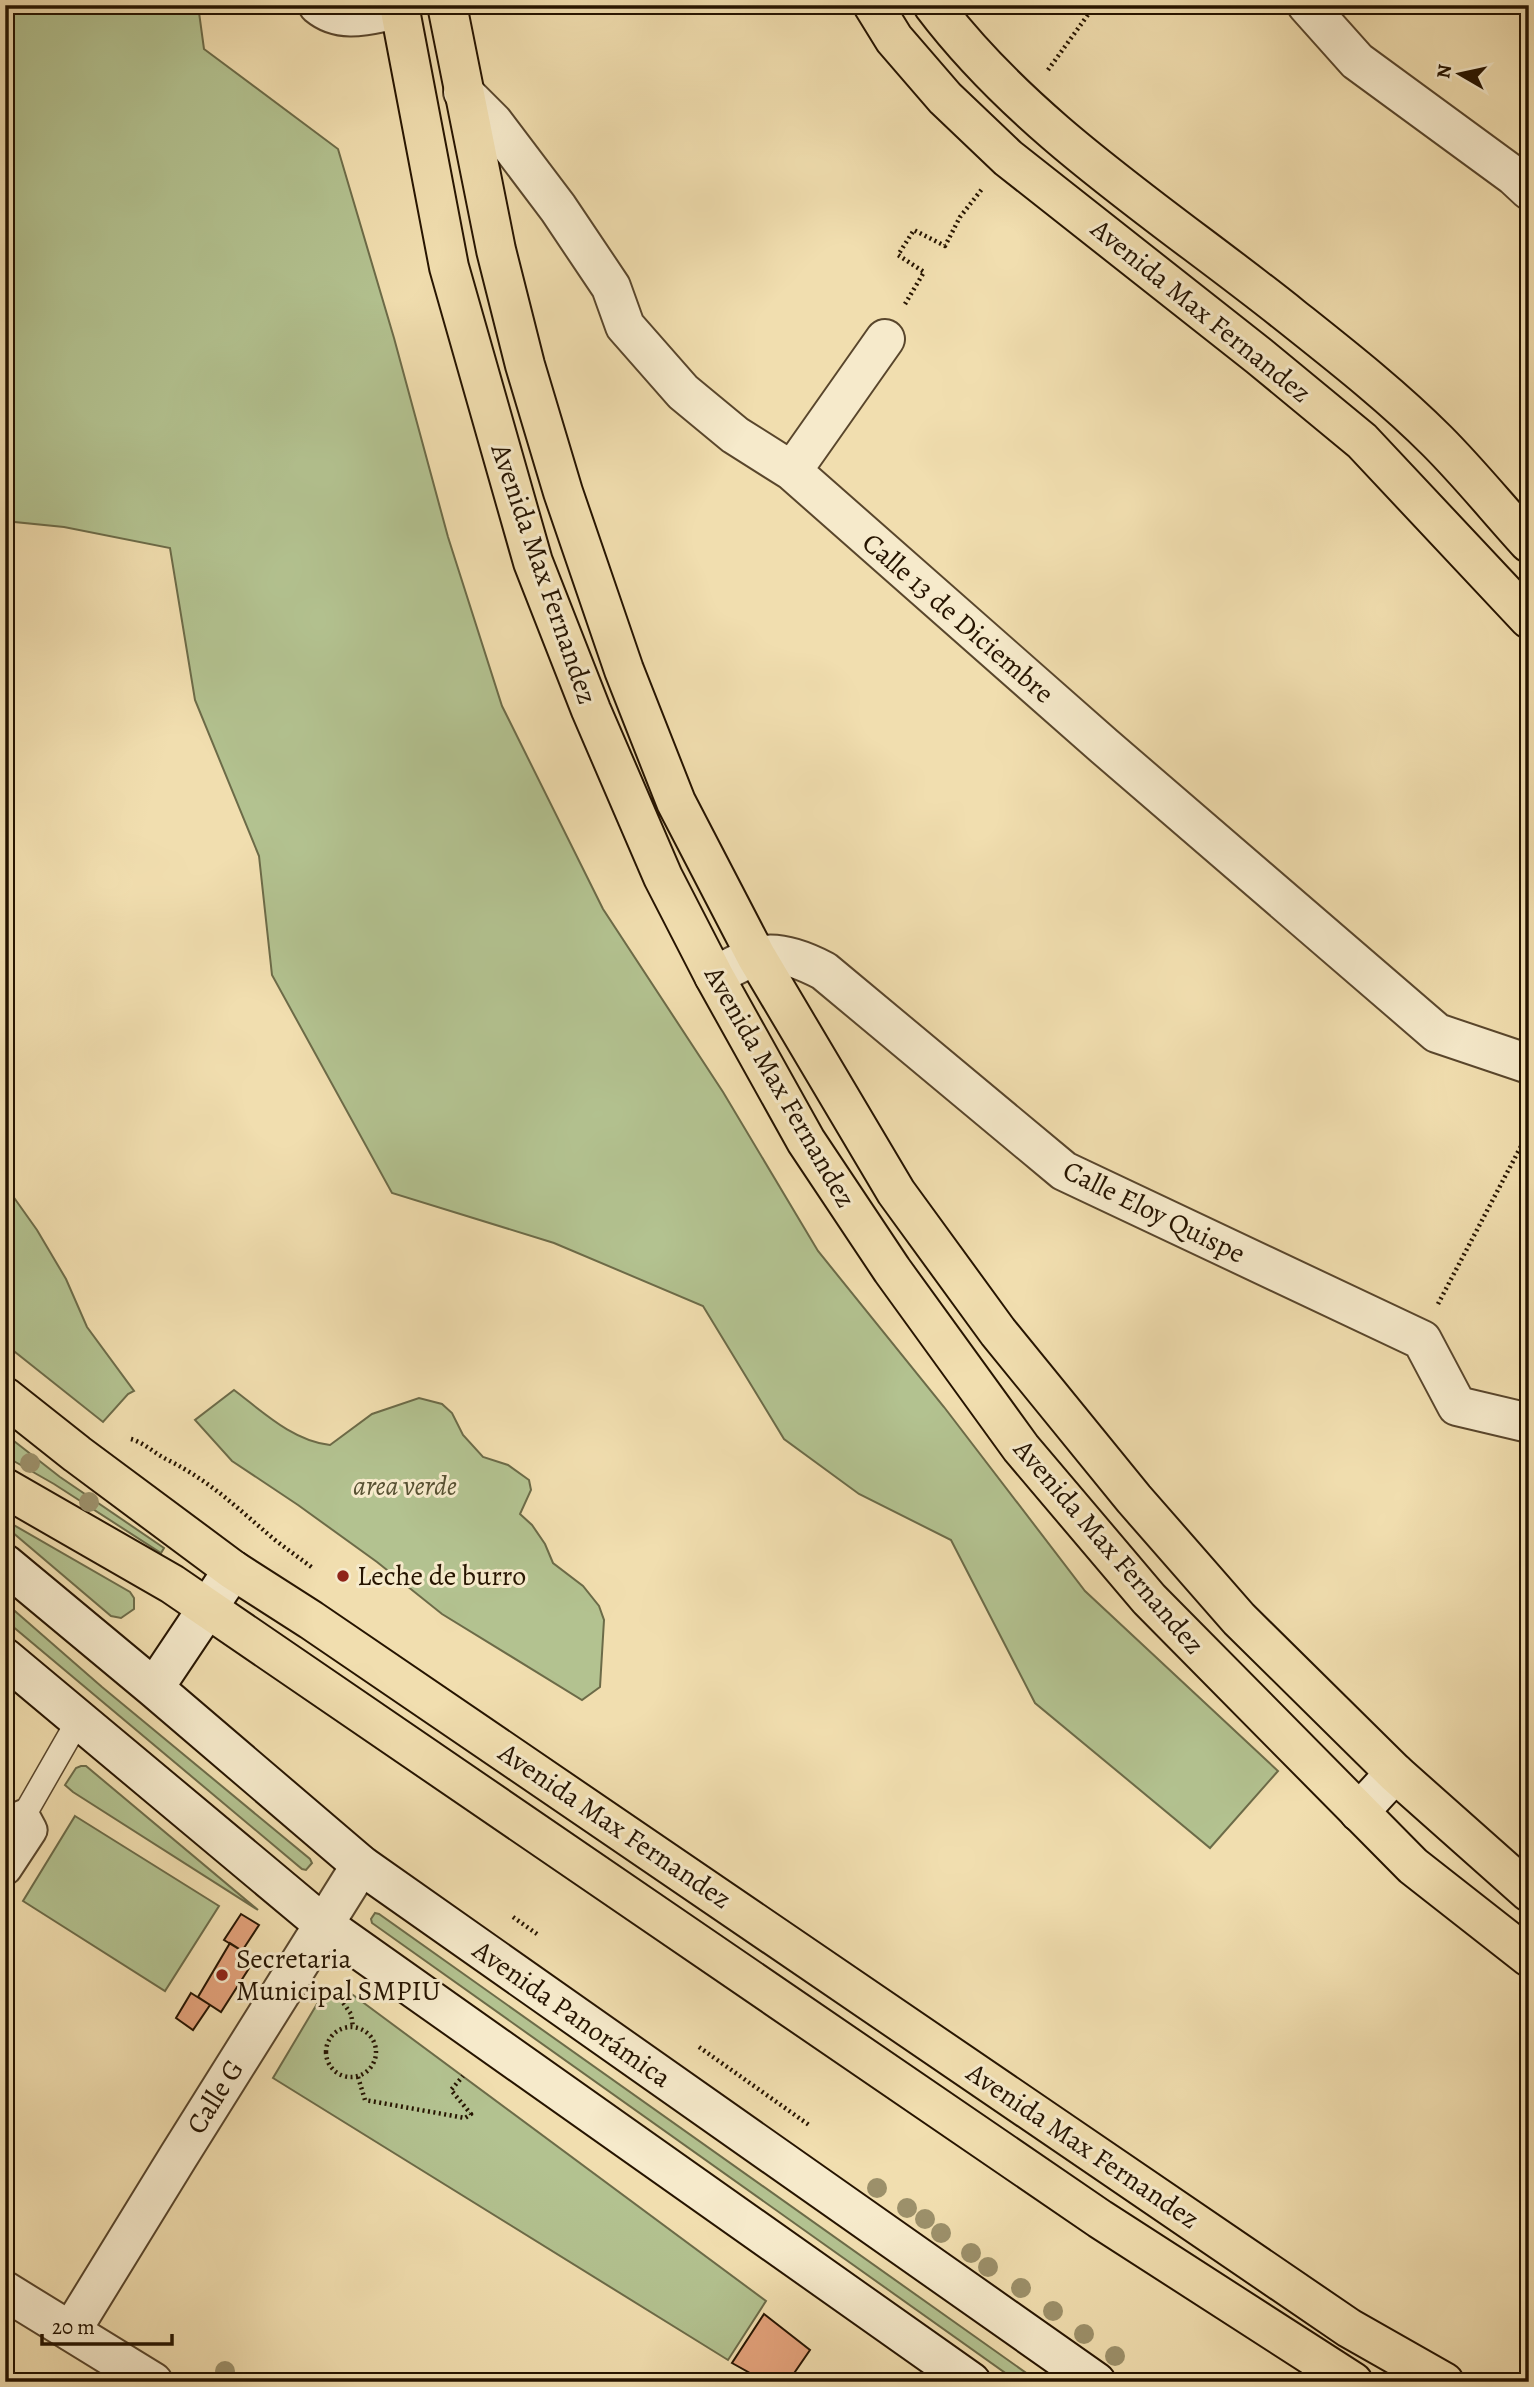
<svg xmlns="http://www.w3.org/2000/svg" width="1534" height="2387" font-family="Alegreya,serif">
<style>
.green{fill:#b3c290;stroke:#6c6b48;stroke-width:2}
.building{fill:#e4a27b;stroke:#261400;stroke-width:2}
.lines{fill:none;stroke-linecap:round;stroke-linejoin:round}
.service-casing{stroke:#59462c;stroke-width:26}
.pedestrian-casing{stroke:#59462c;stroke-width:37}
.minor-casing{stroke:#59462c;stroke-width:42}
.tertiary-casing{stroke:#59462c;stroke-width:42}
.secondary-casing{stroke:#261400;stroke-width:42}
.primary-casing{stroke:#261400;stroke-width:42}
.path{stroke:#261400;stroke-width:4.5;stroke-dasharray:2 3.5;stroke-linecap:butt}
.service{stroke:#f6eacb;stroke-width:23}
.pedestrian{stroke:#f6eacb;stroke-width:33}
.minor{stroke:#f6eacb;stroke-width:38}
.tertiary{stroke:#f6eacb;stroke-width:38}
.secondary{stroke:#f6eacb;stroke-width:38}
.primary{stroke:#f1deaf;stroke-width:38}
.tree{fill:#9c906a}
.poi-dot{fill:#8f2418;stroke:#f6eacb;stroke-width:2.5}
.labels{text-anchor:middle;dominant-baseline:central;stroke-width:6;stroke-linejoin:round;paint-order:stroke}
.street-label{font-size:28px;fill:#261400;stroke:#f6eacb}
.park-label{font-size:28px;font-style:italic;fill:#575132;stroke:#f6eacb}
.poi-label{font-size:28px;fill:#261400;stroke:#f6eacb;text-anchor:start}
</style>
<rect width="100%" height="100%" fill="#f1deaf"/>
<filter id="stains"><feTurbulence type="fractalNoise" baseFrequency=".00286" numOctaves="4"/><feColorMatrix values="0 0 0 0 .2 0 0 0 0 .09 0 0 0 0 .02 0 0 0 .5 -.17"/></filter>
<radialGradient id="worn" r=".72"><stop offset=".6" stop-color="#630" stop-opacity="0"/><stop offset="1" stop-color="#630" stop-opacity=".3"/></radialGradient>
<path class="green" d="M 5,5 L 198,5 L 204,49 L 338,149 L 394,338 L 448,537 L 502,706 L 603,909 L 723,1092 L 818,1251 L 944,1407 L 1085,1591 L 1278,1771 L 1210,1848 L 1035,1703 L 951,1540 L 859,1494 L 784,1439 L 703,1306 L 554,1243 L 392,1193 L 272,975 L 259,856 L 195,700 L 170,548 L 64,527 L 5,521 Z
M 5,1185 L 37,1230 L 66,1279 L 87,1327 L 134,1391 L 128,1394 L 103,1422 L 5,1344 Z
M 234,1390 C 263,1412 293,1441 330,1445 L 372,1414 L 419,1398 L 442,1404 L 452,1413 L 463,1435 L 483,1457 L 508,1465 L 529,1480 L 531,1490 L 520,1514 L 532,1525 L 545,1544 L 553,1563 L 583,1586 L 599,1606 L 604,1620 L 600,1687 L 582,1700 L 442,1614 L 377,1562 L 298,1505 L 232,1461 L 195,1420 Z
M 5,1434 L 60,1477 L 164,1548 L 161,1553 L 54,1484 L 5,1456 Z
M 5,1520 L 130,1592 L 134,1598 L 134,1609 L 121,1618 L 111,1616 L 5,1526 Z
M 5,1605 L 8,1605 L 102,1687 L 310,1859 L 312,1863 L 306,1870 L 302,1869 L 5,1620 Z
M 81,1766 L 86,1766 L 258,1910 L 73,1792 L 65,1785 L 76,1768 Z
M 75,1816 L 219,1906 L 165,1991 L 23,1901 Z
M 375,1913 L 379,1914 L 1039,2382 L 1018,2382 L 372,1923 L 371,1919 Z
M 349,1992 L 766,2301 L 728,2360 L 273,2078 L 317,2004 L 333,1995 Z"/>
<path class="building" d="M 241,1914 L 259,1925 L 242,1951 L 224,1940 Z
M 230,1943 L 255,1959 L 221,2012 L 198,1997 Z
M 191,1993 L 210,2005 L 193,2030 L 176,2018 Z
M 764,2314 L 810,2350 L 788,2382 L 766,2382 L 732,2363 Z"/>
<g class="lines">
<g class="service-casing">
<path id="service" d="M 23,1817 L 78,1721"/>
</g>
<g class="pedestrian-casing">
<path id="pedestrian" d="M 5,1868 L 30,1830 L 23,1817"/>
</g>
<g class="minor-casing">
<path id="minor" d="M 318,5 C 342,25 371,14 399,9
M 1307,5 L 1357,61 L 1514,176 L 1529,190
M 463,92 L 493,122 L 558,208 L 611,287 L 625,326 L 683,392 L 735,435 L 792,471 L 1104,746 L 1437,1033 L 1529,1064
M 792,471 L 885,339
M 714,976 C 727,970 741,961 755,957 C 777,949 805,961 824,971 L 1064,1171 L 1422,1340 L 1457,1406 L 1529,1423
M 71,2331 L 178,2157 L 361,1865"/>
</g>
<g class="tertiary-casing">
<path id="tertiary" d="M 5,2291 L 153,2382"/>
</g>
<g class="secondary-casing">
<path id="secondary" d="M 5,1564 L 154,1688 L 361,1865 L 1096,2382
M 5,1658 L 323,1924 L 971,2382
M 154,1688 L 233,1570
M 1359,1812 L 1395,1773"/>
</g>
<g class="primary-casing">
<path id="primary" d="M 399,5 L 449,267 L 533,562 L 591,710 L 663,877 L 714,976 L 806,1141 L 892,1270 L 1021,1448 L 1149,1599 L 1413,1866 L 1529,1957
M 447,5 L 496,250 L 525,365 L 563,492 L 624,670 L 676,802 L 756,956 L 896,1192 L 998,1332 L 1134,1499 L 1239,1619 L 1395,1773 L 1529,1892
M 873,5 L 894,39 L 945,98 L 1008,158 L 1259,356 L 1362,441 L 1529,619
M 933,5 C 1028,131 1170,219 1292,317 C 1341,356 1392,396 1437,441 C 1469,473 1498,509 1529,543
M 5,1397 L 77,1454 L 233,1570 L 311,1620 L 1349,2328 L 1444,2382
M 5,1488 L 172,1584 L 1100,2219 L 1353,2382"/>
</g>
<path class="path" d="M 1048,70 L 1095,5
M 905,304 L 924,272 L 898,255 L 914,230 L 945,246 L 960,217 L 982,189
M 1438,1304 L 1529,1131
M 131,1439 C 145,1443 155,1454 168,1460 C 213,1483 237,1508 275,1540 C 288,1550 301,1559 314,1569
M 513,1917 L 537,1934
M 337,1994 L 351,2014 L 353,2027
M326 2052a25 25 0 1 1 50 0a25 25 0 1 1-50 0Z
M 699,2047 L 809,2125
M 358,2077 L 365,2100 L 465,2118 L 471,2114 L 451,2090 L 463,2076"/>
<use href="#service" class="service"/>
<use href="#pedestrian" class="pedestrian"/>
<use href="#minor" class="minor"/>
<use href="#tertiary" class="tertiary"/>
<use href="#secondary" class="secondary"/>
<use href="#primary" class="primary"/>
</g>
<g class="tree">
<circle cx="30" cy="1463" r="10"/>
<circle cx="89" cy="1502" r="10"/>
<circle cx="877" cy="2188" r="10"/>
<circle cx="907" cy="2208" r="10"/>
<circle cx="925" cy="2219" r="10"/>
<circle cx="941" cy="2233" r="10"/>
<circle cx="971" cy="2253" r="10"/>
<circle cx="988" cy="2267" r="10"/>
<circle cx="1021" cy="2288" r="10"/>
<circle cx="1053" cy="2311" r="10"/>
<circle cx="1084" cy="2334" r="10"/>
<circle cx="1115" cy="2356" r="10"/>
<circle cx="225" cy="2371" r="10"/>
</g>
<g class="poi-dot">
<circle cx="343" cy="1576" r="7"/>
<circle cx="222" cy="1975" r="7"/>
</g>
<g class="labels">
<g class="street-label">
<text transform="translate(1201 311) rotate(39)">Avenida Max Fernandez</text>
<text transform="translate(544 574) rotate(71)">Avenida Max Fernandez</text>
<text transform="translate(958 618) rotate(41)">Calle 13 de Diciembre</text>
<text transform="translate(780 1087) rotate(60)">Avenida Max Fernandez</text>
<text transform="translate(1154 1212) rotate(26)">Calle Eloy Quispe</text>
<text transform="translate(1109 1547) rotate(49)">Avenida Max Fernandez</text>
<text transform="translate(615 1826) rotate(34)">Avenida Max Fernandez</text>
<text transform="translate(572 2014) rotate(35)">Avenida Panorámica</text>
<text transform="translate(215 2097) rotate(-58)">Calle G</text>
<text transform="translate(1083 2146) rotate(34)">Avenida Max Fernandez</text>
</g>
<g class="park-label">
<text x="405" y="1486">area verde</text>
</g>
<g class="poi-label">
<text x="357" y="1576">Leche de burro</text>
<text x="236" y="1959">Secretaria<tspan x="236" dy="32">Municipal SMPIU</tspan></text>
</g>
</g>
<rect width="1534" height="2387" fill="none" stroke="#f1deaf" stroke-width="28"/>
<rect x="7" y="7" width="1520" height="2373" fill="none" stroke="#261400" stroke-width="3.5"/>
<rect x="14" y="14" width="1506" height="2359" fill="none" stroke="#261400" stroke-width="2"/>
<g transform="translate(1460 74) rotate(279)" stroke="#f6eacb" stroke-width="5" paint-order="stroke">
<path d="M0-5L12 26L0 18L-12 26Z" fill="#261400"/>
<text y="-10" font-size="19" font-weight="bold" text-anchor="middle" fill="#261400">N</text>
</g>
<path d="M42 2334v10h130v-10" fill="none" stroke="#261400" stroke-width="3.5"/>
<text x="52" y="2334" font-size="21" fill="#261400" stroke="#f6eacb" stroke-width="5" paint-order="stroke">20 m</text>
<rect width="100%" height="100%" filter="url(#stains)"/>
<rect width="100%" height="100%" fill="url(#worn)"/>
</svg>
